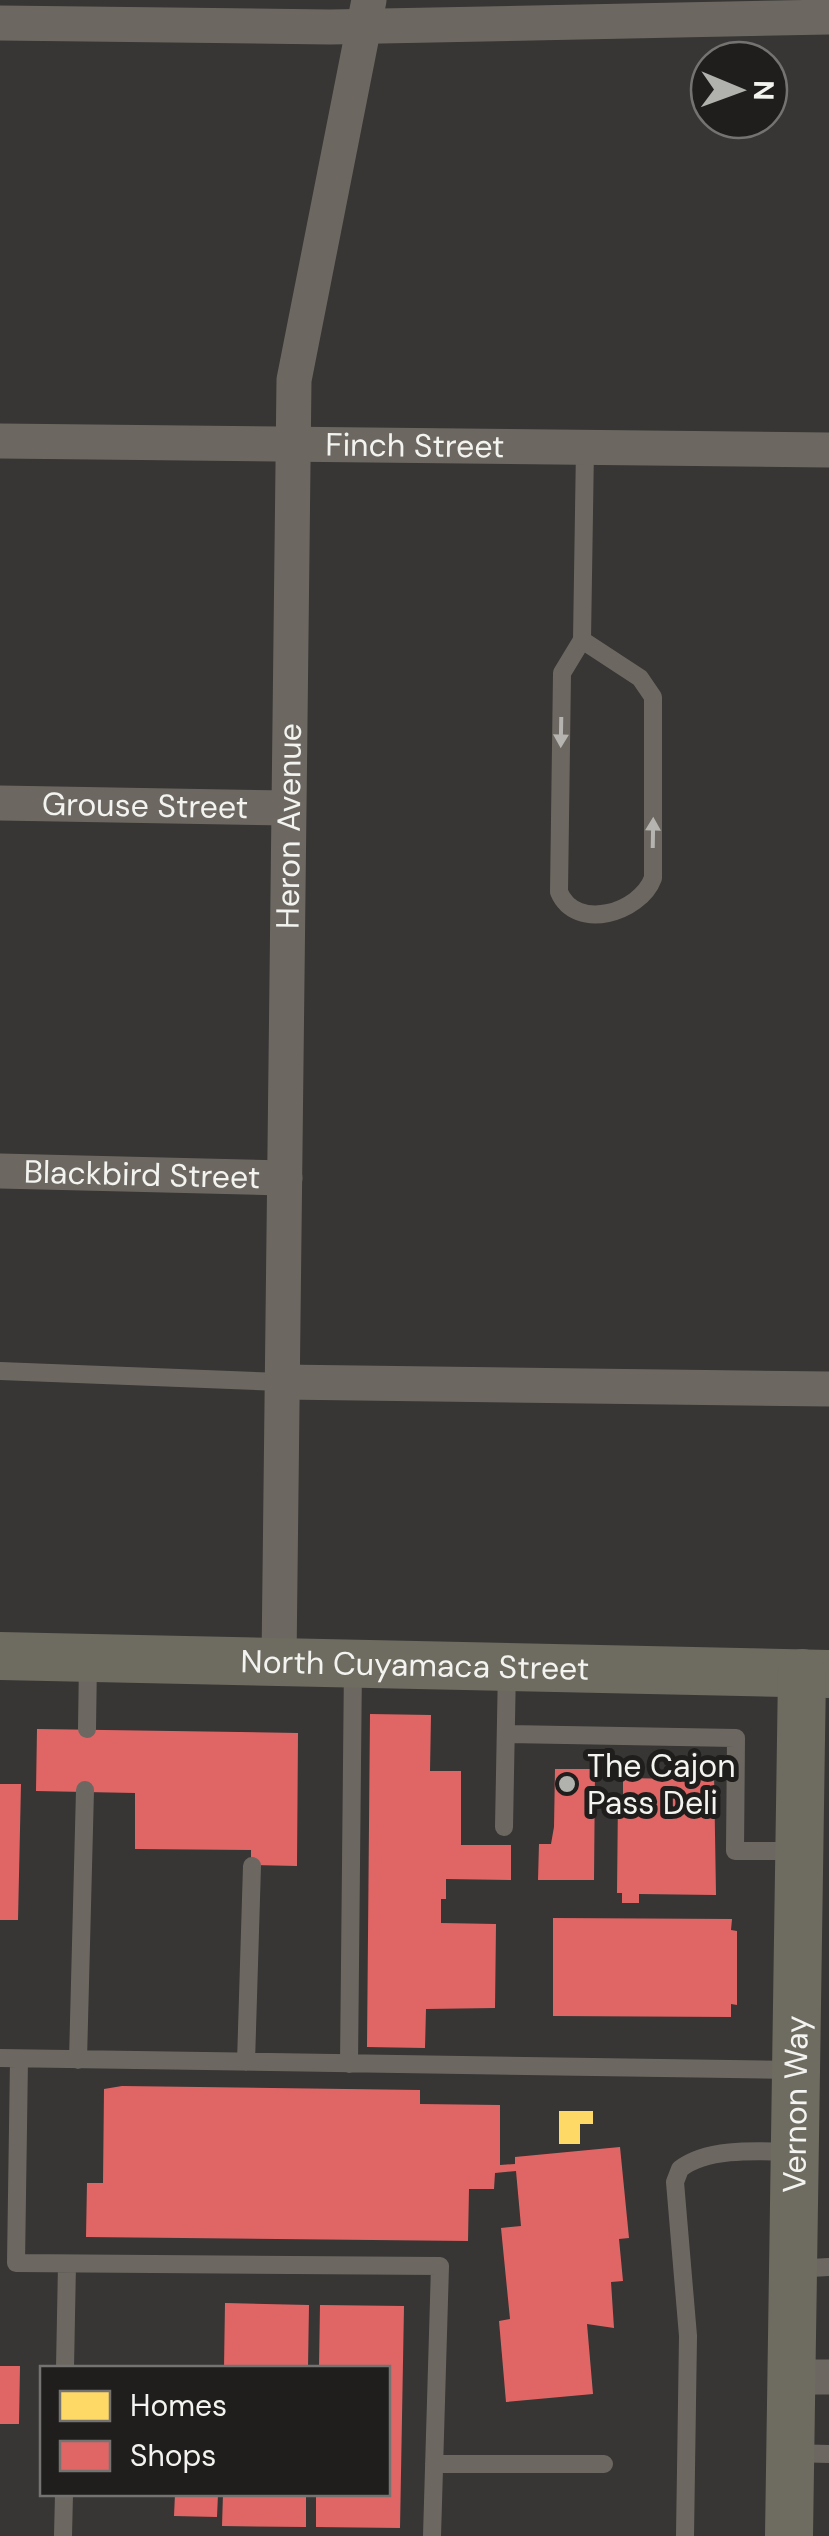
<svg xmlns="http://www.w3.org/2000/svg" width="829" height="2536" font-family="'DM Sans',sans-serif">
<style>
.homes{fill:#ffd966}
.shops{fill:#e06666}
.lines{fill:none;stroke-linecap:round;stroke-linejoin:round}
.lane{stroke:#6c6861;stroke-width:18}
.street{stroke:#6c6861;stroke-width:35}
.secondary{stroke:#6e6b60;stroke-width:48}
.oneway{fill:#b6b4b0}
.poi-dot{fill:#b1b1ae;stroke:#1f1e1c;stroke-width:4}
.labels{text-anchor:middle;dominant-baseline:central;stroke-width:10;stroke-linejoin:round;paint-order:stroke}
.street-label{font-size:32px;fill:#f3f3f0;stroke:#1f1e1c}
.poi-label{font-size:32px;fill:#f3f3f0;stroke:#1f1e1c;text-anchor:start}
</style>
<rect width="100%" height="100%" fill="#373634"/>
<path class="homes" d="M 559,2111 L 593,2111 L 593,2124 L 580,2124 L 580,2144 L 559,2144 Z"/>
<path class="shops" d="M 370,1714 L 431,1715 L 430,1771 L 461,1771 L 461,1845 L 511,1845 L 511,1880 L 446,1879 L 446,1899 L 441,1899 L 441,1923 L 496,1924 L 495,2008 L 426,2009 L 425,2048 L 367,2047 Z
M 37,1729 L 298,1733 L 297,1866 L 251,1865 L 251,1850 L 135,1849 L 135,1793 L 36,1791 Z
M 555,1769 L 595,1769 L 594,1880 L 538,1880 L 539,1844 L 551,1844 L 554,1827 Z
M 682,1772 L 714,1773 L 716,1895 L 639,1894 L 639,1903 L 622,1903 L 622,1893 L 617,1893 L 618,1796 L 623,1796 L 623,1778 L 682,1779 Z
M 0,1784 L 21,1784 L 18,1920 L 0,1920 Z
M 553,1918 L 732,1919 L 731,1930 L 737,1931 L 737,2005 L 731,2004 L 731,2017 L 553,2016 Z
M 122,2086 L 420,2090 L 420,2104 L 500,2105 L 500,2165 L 515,2164 L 515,2157 L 620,2147 L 629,2238 L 619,2239 L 623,2281 L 611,2282 L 614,2328 L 587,2324 L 593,2394 L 506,2402 L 499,2321 L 510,2319 L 501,2228 L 521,2226 L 516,2171 L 495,2173 L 494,2189 L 469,2189 L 468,2241 L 86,2237 L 87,2183 L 103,2183 L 104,2089 Z
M 225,2303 L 309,2305 L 308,2368 L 224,2368 Z
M 320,2305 L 404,2306 L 400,2528 L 316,2527 L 316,2494 L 388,2494 L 388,2368 L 319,2368 Z
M 0,2366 L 20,2366 L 19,2424 L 0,2424 Z
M 175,2494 L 218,2494 L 217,2517 L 174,2516 Z
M 223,2494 L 306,2494 L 306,2527 L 222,2526 Z"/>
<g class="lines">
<path class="lane" d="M 582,640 L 640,678 L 653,697 L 653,878 C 640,913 576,932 559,892 L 562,673 L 582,640 L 585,448
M 0,1371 L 282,1382
M 87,1729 L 88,1660
M 506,1734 L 736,1738 L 735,1851 L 797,1851
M 504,1827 L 507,1667
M 0,2058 L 794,2070
M 19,2059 L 16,2263 L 440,2266 L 432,2536
M 78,2060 L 85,1790
M 246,2062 L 252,1866
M 349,2064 L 353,1664
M 793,2269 L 829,2267
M 65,2368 L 67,2264
M 790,2453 L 829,2454
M 434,2464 L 604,2464
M 63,2536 L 64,2494
M 685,2536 L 688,2336 L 675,2182 L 680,2169 C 707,2147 761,2151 794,2152"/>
<g class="street">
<path d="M 0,23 L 330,27 L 829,17"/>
<path id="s1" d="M 0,441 L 829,450"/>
<path id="s2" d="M 0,803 L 288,808"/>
<path id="s3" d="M 0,1171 L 285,1178"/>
<path d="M 282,1382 L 829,1389"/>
<path id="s4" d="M 279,1661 L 294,380 L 369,0"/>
<path d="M 791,2377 L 829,2377"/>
</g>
<g class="secondary">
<path id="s5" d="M 0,1656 L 829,1674"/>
<path id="s6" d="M 789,2536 L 802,1673"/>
</g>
</g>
<defs><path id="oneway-solid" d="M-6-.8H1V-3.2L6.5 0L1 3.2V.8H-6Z" transform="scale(2.5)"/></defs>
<g class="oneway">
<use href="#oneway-solid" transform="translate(561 732) rotate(91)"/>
<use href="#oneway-solid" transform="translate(653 833) rotate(-89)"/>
</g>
<circle class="poi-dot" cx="567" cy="1784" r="10"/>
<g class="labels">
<g class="street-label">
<text stroke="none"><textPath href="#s1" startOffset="415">Finch Street</textPath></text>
<text stroke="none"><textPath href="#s2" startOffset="145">Grouse Street</textPath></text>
<text stroke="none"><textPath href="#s4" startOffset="835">Heron Avenue</textPath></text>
<text stroke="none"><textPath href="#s3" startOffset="142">Blackbird Street</textPath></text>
<text stroke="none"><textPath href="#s5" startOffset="415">North Cuyamaca Street</textPath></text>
<text stroke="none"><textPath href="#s6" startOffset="432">Vernon Way</textPath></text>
</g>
<g class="poi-label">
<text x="587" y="1766">The Cajon<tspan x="587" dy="37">Pass Deli</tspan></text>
</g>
</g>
<rect x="40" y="2366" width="350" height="130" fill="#1f1e1c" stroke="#747371" stroke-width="2.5"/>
<rect x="60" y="2391" width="50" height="30" fill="#ffd966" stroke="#747371" stroke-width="2.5"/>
<text x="130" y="2416" font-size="30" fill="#f3f3f0">Homes</text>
<rect x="60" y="2441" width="50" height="30" fill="#e06666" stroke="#747371" stroke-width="2.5"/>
<text x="130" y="2466" font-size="30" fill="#f3f3f0">Shops</text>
<g transform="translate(739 90) rotate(91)"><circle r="48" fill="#1f1e1c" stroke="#747371" stroke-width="2.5"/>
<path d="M0-8L18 38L0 25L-18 38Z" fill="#b1b1ae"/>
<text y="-15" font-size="28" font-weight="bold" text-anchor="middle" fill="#f3f3f0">N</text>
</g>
</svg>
